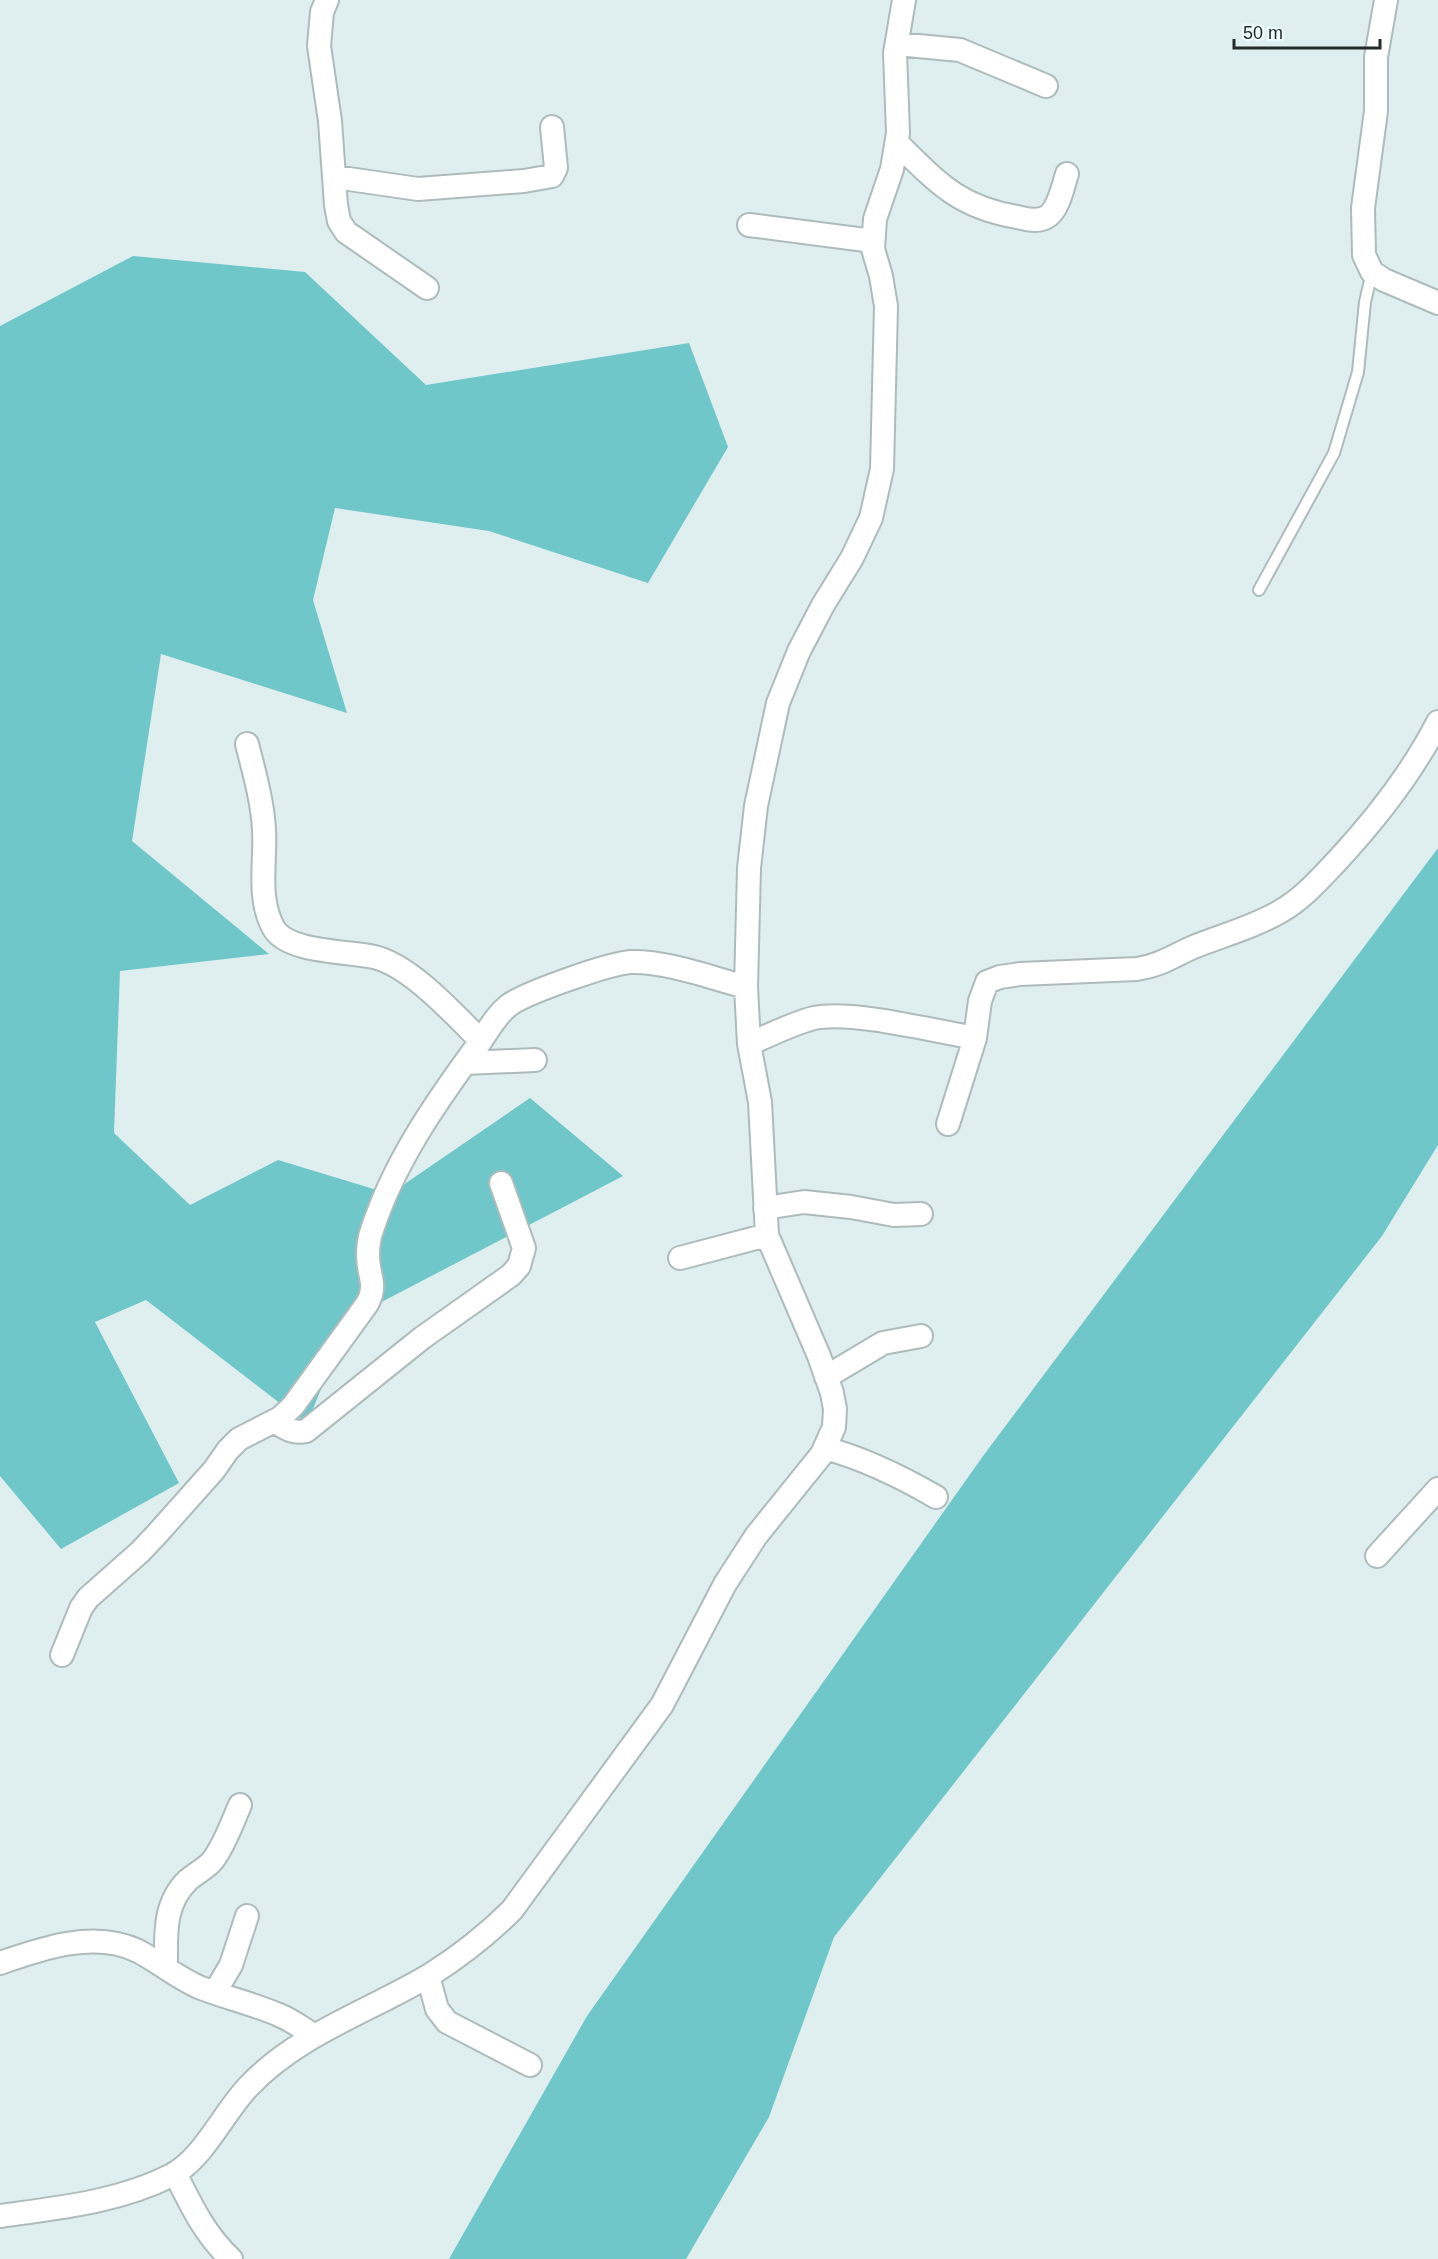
<svg xmlns="http://www.w3.org/2000/svg" width="1438" height="2259" font-family="Helvetica,sans-serif">
<style>
.forest{fill:#6fc7ca}
.lines{fill:none;stroke-linecap:round;stroke-linejoin:round}
.lane-casing{stroke:#adbbbc;stroke-width:14}
.street-casing{stroke:#adbbbc;stroke-width:26}
.lane{stroke:#fff;stroke-width:10}
.street{stroke:#fff;stroke-width:22}
</style>
<rect width="100%" height="100%" fill="#dfeeee"/>
<path class="forest" d="M 133,256 L 305,272 L 426,385 L 689,343 L 728,447 L 648,583 L 489,531 L 335,508 L 313,600 L 347,713 L 161,654 L 132,841 L 269,954 L 120,971 L 114,1133 L 190,1205 L 278,1160 L 390,1194 L 530,1098 L 623,1176 L 349,1319 L 307,1424 L 146,1300 L 95,1322 L 179,1483 L 61,1549 L 0,1476 L 0,326 Z
M 1438,848 L 1438,1145 L 1382,1236 L 834,1937 L 769,2117 L 686,2259 L 449,2259 L 587,2016 L 983,1456 Z"/>
<g class="lines">
<g class="lane-casing">
<path id="lane" d="M 1259,590 L 1334,453 L 1358,372 L 1365,302 L 1372,272"/>
</g>
<g class="street-casing">
<path id="street" d="M 327,0 L 322,12 L 319,46 L 330,121 L 336,205 L 339,221 L 346,232 L 359,241 L 427,288
M 1386,0 L 1376,57 L 1376,111 L 1363,208 L 1364,255 L 1372,272 L 1384,280 L 1438,303
M 897,44 L 960,50 L 1046,86
M 897,143 C 937,182 958,207 1017,217 C 1026,219 1039,223 1048,216 C 1059,208 1063,186 1067,174
M 335,177 L 418,189 L 524,181 L 552,176 L 556,168 L 552,127
M 749,225 L 873,241
M 247,744 C 254,772 262,799 264,829 C 266,862 257,897 273,927 C 286,953 348,951 374,957 C 410,965 455,1015 481,1041
M 749,1044 C 770,1035 791,1024 814,1018 C 851,1010 934,1031 975,1038
M 465,1063 L 535,1060
M 948,1124 L 975,1038 L 980,1001 L 987,982 L 1000,977 L 1020,974 L 1137,969 C 1162,965 1174,955 1196,946 C 1224,935 1256,926 1281,911 C 1302,899 1319,880 1336,862 C 1375,820 1412,773 1438,722
M 765,1208 L 804,1202 L 851,1207 L 894,1215 L 921,1214
M 680,1258 L 767,1235
M 826,1377 L 883,1343 L 921,1336
M 274,1421 C 285,1428 293,1434 306,1431 L 422,1338 L 511,1275 L 519,1266 L 524,1248 L 501,1183
M 825,1448 C 865,1459 900,1476 936,1497
M 1377,1556 L 1438,1489
M 62,1655 L 81,1608 L 88,1598 L 140,1552 L 157,1534 L 214,1470 L 228,1450 L 239,1439 L 280,1418 L 293,1406 L 367,1304 C 378,1285 368,1276 368,1256 C 368,1248 369,1238 372,1230 C 394,1163 434,1105 475,1049 C 486,1035 494,1017 508,1006 C 524,993 611,963 631,962 C 667,961 711,978 746,987
M 0,1963 C 43,1948 95,1930 138,1951 C 159,1962 179,1979 201,1988 C 227,1998 254,2004 279,2015 C 292,2020 303,2029 315,2036
M 166,1967 C 166,1935 163,1904 188,1880 C 196,1873 207,1868 213,1860 C 225,1844 232,1823 240,1805
M 428,1976 L 437,2009 L 447,2022 L 530,2065
M 215,1992 L 231,1965 L 247,1916
M 175,2173 C 191,2205 205,2235 231,2259
M 0,2216 C 58,2208 119,2202 172,2175 C 204,2158 223,2113 249,2086 C 298,2034 370,2011 430,1975 C 460,1956 487,1935 512,1910 L 662,1705 L 725,1584 L 756,1536 L 822,1454 L 834,1427 L 835,1409 L 832,1393 L 819,1356 L 767,1235 L 760,1102 L 749,1044 L 746,987 L 749,868 L 756,806 L 778,703 L 799,651 L 823,605 L 852,558 L 871,518 L 882,469 L 886,306 L 881,276 L 873,249 L 875,219 L 892,169 L 898,133 L 895,53 L 904,0"/>
</g>
<use href="#lane" class="lane"/>
<use href="#street" class="street"/>
</g>
<path d="M1234 39v9h146v-9" fill="none" stroke="#252b2b" stroke-width="3"/>
<text x="1243" y="39" font-size="18" fill="#252b2b" stroke="#ecfbfb" stroke-width="4.5" paint-order="stroke">50 m</text>
</svg>
